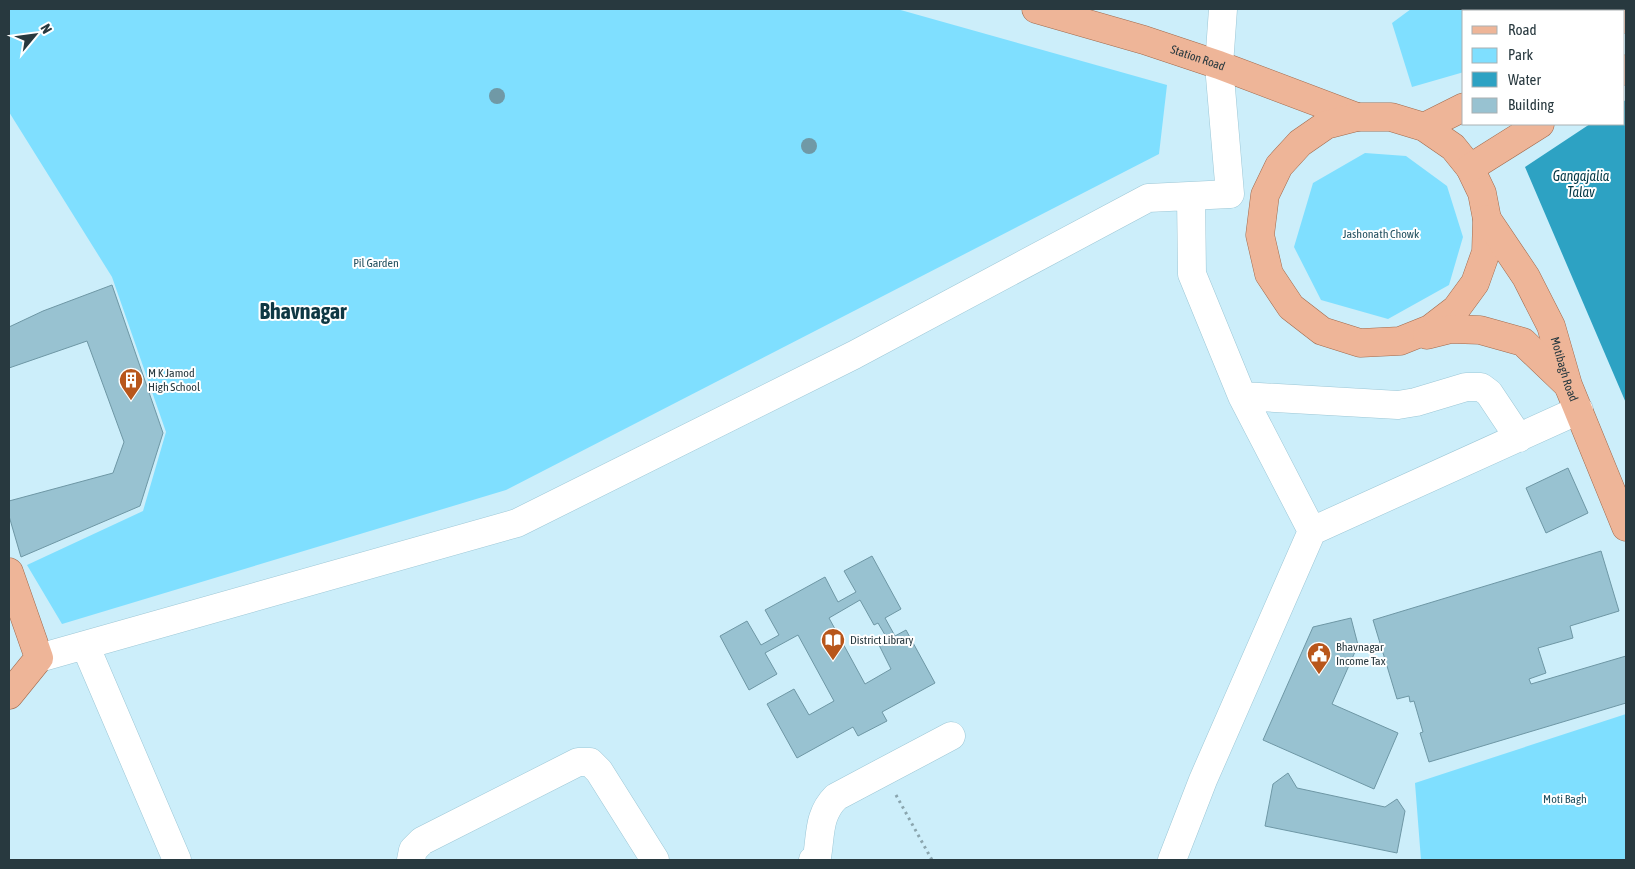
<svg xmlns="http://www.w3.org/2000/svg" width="1635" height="869" font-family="'Asap Condensed',sans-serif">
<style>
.green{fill:#7fdfff}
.water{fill:#2da2c3}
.building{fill:#98c2d1;stroke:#6e97a5;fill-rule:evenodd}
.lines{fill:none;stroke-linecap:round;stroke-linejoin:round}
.minor-casing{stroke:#9cc7d6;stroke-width:29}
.major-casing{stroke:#a16a4d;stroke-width:29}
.path{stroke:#8aa5ae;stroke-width:3;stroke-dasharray:2.5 4;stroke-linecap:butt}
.minor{stroke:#fff;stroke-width:28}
.major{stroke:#eeb598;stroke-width:28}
.tree{fill:#7099a6}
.labels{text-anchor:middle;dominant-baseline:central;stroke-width:4;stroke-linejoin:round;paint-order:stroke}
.street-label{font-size:12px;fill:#28393f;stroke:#fff}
.park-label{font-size:12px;fill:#255362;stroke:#fff}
.poi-label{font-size:12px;fill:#28393f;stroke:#fff;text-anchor:start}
.water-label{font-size:14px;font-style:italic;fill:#023745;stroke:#fff}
.town-label{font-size:22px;font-weight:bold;fill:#0e3743;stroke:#fff}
</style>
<rect width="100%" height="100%" fill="#cceefa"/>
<path class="green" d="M 9,9 L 897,9 L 1167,85 L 1159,154 L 506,490 L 62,624 L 27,565 L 143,511 L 166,432 L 112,277 L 9,112 Z
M 1411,9 L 1607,9 L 1603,11 L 1464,11 L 1464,72 L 1412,87 L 1392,23 Z
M 1365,153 L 1406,156 L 1447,186 L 1463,237 L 1449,285 L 1388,319 L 1321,300 L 1294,247 L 1313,183 Z
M 1626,714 L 1626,860 L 1421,860 L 1415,783 Z"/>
<path class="water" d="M 1626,100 L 1626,403 L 1525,167 L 1590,124 L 1624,124 L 1624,101 Z"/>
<path class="building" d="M 112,285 L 163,433 L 140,506 L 21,557 L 9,516 L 9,501 L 113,473 L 124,442 L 87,341 L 9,368 L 9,327 L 43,311 Z
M 1568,468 L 1588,513 L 1546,533 L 1526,488 Z
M 1601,551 L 1619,611 L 1570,626 L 1573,638 L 1538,648 L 1546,673 L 1529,679 L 1531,684 L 1626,656 L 1626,703 L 1429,762 L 1420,733 L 1423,732 L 1414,701 L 1410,702 L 1409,696 L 1397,699 L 1373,620 Z
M 872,556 L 901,609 L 885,618 L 895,636 L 906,630 L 935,683 L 882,712 L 887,721 L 858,736 L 853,727 L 797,758 L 767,704 L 794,689 L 809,715 L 834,701 L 798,635 L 765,653 L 777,674 L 749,690 L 720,636 L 747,621 L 761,645 L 779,635 L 765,610 L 825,577 L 838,602 L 856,592 L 844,571 ZM 860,600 L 874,625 L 878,623 L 888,640 L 879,645 L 891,669 L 865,684 L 829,618 Z
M 1351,618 L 1358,645 L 1332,704 L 1398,733 L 1374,789 L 1263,740 L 1313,627 Z
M 1288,773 L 1297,788 L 1385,807 L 1397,799 L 1405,811 L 1397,853 L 1265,826 L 1273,784 Z"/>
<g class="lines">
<g class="minor-casing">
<path id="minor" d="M 1191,196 L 1192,274 L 1242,396 L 1312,531
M 1242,396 L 1398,405 L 1416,402 L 1466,387 L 1481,387 L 1489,393 L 1519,438
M 85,645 L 177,860
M 39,658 L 517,523 L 854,355 L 1148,198 L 1230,194 L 1219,65 L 1223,9
M 411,860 L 413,850 L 422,841 L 578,762 L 590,762 L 599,771 L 655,860
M 813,860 L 817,857 C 821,834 818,815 836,797 L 951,736
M 1172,860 L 1203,780 L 1312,531 L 1579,410"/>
</g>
<g class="major-casing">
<g id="major">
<path id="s1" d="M 1036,9 L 1144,40 L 1219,65 L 1357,117"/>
<path d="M 1624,19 L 1626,18"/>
<path d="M 1624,71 L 1626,69"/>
<path d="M 1424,127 L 1453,147 L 1470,168 L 1482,193 L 1487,219 L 1486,252 L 1475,283 L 1456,309 L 1430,329 L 1400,341 L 1360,343 L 1322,331 L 1291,307 L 1269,274 L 1260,235 L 1265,195 L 1279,166 L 1300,143 L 1326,125 L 1357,117 L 1391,117 L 1424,127 L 1464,107"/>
<path d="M 1470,168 L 1540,124"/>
<path id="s2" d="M 1487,219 L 1526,277 L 1551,326 L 1568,385 L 1626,527"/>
<path d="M 1427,335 L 1451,329 L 1480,330 L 1523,342 L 1567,384"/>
<path d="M 9,572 L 39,658 L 9,695"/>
</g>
</g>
<path class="path" d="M 896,795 L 932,860"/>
<use href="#minor" class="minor"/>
<use href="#major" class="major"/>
</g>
<g class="tree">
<circle cx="497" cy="96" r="8"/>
<circle cx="809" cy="146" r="8"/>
</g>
<defs>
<g id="building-pin" transform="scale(1.25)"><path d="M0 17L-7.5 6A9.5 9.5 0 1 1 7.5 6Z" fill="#b8561b" stroke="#fff"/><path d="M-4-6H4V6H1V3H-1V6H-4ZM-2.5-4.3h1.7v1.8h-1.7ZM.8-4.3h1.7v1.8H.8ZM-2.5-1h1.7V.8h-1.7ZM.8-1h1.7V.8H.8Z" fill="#fff"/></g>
<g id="library-pin" transform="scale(1.25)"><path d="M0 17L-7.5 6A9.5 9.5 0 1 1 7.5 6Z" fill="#b8561b" stroke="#fff"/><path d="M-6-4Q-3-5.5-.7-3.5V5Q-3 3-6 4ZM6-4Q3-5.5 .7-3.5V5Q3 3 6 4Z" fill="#fff"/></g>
<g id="civic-pin" transform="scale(1.25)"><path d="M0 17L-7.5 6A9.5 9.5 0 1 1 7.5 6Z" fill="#b8561b" stroke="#fff"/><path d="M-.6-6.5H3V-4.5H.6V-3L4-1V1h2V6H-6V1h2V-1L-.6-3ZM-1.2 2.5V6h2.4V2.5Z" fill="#fff"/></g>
</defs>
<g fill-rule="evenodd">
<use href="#building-pin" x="131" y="380"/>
<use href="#library-pin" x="833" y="640"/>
<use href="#civic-pin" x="1319" y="654"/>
</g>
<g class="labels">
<g class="street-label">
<text stroke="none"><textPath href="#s1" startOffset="169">Station Road</textPath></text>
<text stroke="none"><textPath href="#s2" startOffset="170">Motibagh Road</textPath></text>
</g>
<g class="park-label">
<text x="1381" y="234">Jashonath Chowk</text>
<text x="376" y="263">Pil Garden</text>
<text x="1565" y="799">Moti Bagh</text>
</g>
<g class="poi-label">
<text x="148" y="373">M K Jamod<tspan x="148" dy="14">High School</tspan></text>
<text x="850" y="640">District Library</text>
<text x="1336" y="647">Bhavnagar<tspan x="1336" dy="14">Income Tax</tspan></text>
</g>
<g class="water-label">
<text x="1581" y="176">Gangajalia<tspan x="1581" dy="16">Talav</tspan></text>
</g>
<g class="town-label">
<text x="303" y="311">Bhavnagar</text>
</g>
</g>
<rect width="1635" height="869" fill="none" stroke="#28393f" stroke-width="20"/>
<rect x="1462" y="10" width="162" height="115" fill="#ffffff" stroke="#a9b0b2"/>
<rect x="1472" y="26" width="25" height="8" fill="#eeb598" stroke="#a9b0b2"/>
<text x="1508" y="35" font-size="15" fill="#28393f">Road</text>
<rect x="1472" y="48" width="25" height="15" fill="#7fdfff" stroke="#a9b0b2"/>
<text x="1508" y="60" font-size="15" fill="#28393f">Park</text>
<rect x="1472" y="72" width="25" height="15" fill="#2da2c3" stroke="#a9b0b2"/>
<text x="1508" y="85" font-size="15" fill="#28393f">Water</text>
<rect x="1472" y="98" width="25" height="15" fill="#98c2d1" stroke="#a9b0b2"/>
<text x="1508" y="110" font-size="15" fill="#28393f">Building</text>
<g transform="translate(35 35) rotate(61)" stroke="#ffffff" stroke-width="4" paint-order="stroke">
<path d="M0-4L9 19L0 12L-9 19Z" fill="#28393f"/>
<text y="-8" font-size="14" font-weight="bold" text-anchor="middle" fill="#28393f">N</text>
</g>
</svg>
